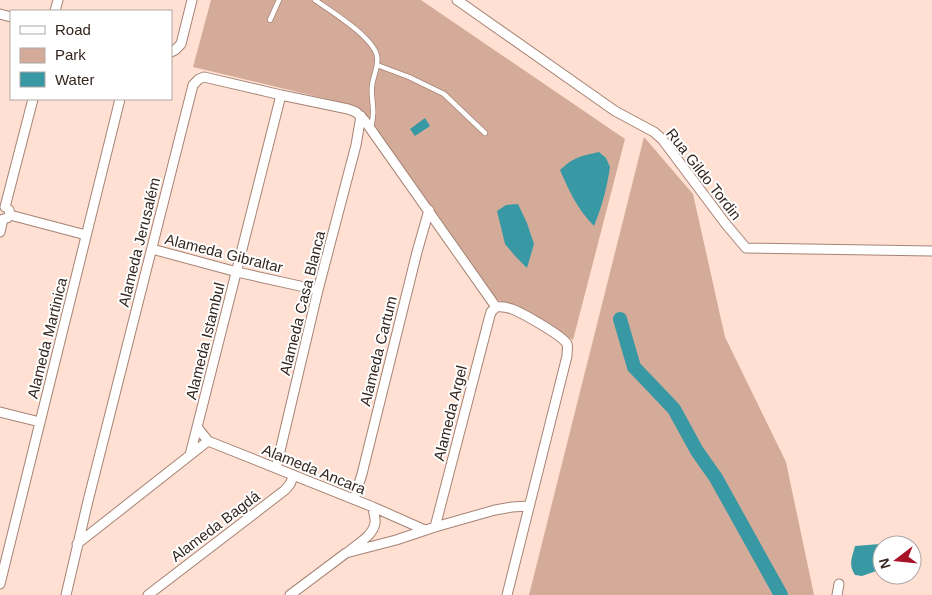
<svg xmlns="http://www.w3.org/2000/svg" width="932" height="595" font-family="Helvetica,sans-serif">
<style>
.green{fill:#d4ab99}
.water{fill:#3899a4}
.lines{fill:none;stroke-linecap:round;stroke-linejoin:round}
.river{stroke:#3899a4;stroke-width:14}
.lane-casing{stroke:#a68374;stroke-width:6}
.street-casing{stroke:#a68374;stroke-width:11}
.lane{stroke:#fff;stroke-width:4.5}
.street{stroke:#fff;stroke-width:9}
.labels{text-anchor:middle;dominant-baseline:central;stroke-width:4;stroke-linejoin:round;paint-order:stroke}
.street-label{font-size:15px;fill:#34251f;stroke:#fff}
</style>
<rect width="100%" height="100%" fill="#ffe0d2"/>
<path class="green" d="M 211,0 L 421,0 L 625,139 L 573,340 L 496,299 L 356,106 L 193,67 Z
M 644,137 L 693,194 L 725,337 L 786,462 L 814,595 L 529,595 Z"/>
<path class="water" d="M 425,118 L 430,126 L 415,136 L 410,129 Z
M 599,152 L 606,158 L 610,167 C 607,187 602,207 594,226 C 578,210 569,191 560,170 C 574,157 581,156 599,152 Z
M 518,204 L 527,223 L 534,244 L 527,268 L 516,257 L 505,244 L 497,211 L 506,205 Z
M 897,539 L 905,540 L 909,545 L 882,545 L 882,569 L 862,576 L 855,575 C 848,564 852,558 855,546 L 880,544 Z"/>
<g class="lines">
<path class="river" d="M 620,319 L 634,367 L 674,409 L 697,451 L 716,478 L 781,595"/>
<g class="lane-casing">
<path id="lane" d="M 315,0 C 331,11 373,37 377,56 C 379,66 373,76 372,86 C 371,94 373,102 373,109 C 374,115 372,122 371,128
M 270,20 L 279,0
M 377,65 L 409,77 L 444,94 L 485,133"/>
</g>
<g class="street-casing">
<path id="street" d="M 457,0 L 615,111 L 654,132 L 662,139 L 725,223 L 746,248 L 932,251
M 55,11 L 58,0
M 0,14 L 11,17
M 171,52 L 175,50 L 181,44 L 192,0
M 5,207 L 33,99
M 10,215 L 86,235
M 0,232 L 3,219 L 7,218 L 10,215 L 9,210
M 152,249 L 237,272 L 318,290
M 496,307 C 502,306 506,307 512,309 C 522,313 562,335 567,344 C 568,347 567,352 567,356 L 507,595
M 0,412 L 40,422
M 197,427 L 208,441 L 373,507 L 425,530
M 190,455 L 281,95
M 276,468 L 318,290 L 356,145 L 361,116
M 354,499 L 362,474 L 417,252 L 429,210
M 435,527 L 489,319 L 491,312 L 496,307
M 77,544 L 208,441
M 348,552 C 357,544 373,536 375,523 C 376,517 373,513 373,507
M 0,584 L 120,99
M 66,595 L 88,501 L 193,85 L 199,79 L 204,77 L 281,95 L 348,109 L 356,112 L 365,121 L 496,307
M 148,595 L 285,490 L 290,484 L 294,475
M 290,595 L 346,553 L 396,540 L 435,527 L 495,510 L 512,507 L 529,506
M 837,595 L 839,584"/>
</g>
<use href="#lane" class="lane"/>
<use href="#street" class="street"/>
</g>
<g class="labels">
<g class="street-label">
<text transform="translate(704 174) rotate(52)">Rua Gildo Tordin</text>
<text transform="translate(139 242) rotate(-76)">Alameda Jerusalém</text>
<text transform="translate(224 253) rotate(14)">Alameda Gibraltar</text>
<text transform="translate(302 303) rotate(-76)">Alameda Casa Blanca</text>
<text transform="translate(47 338) rotate(-76)">Alameda Martinica</text>
<text transform="translate(205 341) rotate(-76)">Alameda Istambul</text>
<text transform="translate(378 351) rotate(-76)">Alameda Cartum</text>
<text transform="translate(450 413) rotate(-76)">Alameda Argel</text>
<text transform="translate(314 469) rotate(22)">Alameda Ancara</text>
<text transform="translate(215 526) rotate(-37)">Alameda Bagdá</text>
</g>
</g>
<rect x="10" y="10" width="162" height="90" fill="#ffffff" stroke="#aea8a5"/>
<rect x="20" y="26" width="25" height="8" fill="#ffffff" stroke="#aea8a5"/>
<text x="55" y="35" font-size="15" fill="#34251f">Road</text>
<rect x="20" y="48" width="25" height="15" fill="#d4ab99" stroke="#aea8a5"/>
<text x="55" y="60" font-size="15" fill="#34251f">Park</text>
<rect x="20" y="72" width="25" height="15" fill="#3899a4" stroke="#aea8a5"/>
<text x="55" y="85" font-size="15" fill="#34251f">Water</text>
<g transform="translate(897 560) rotate(254)"><circle r="24" fill="#ffffff" stroke="#aea8a5"/>
<path d="M0-4L9 19L0 12L-9 19Z" fill="#a81227"/>
<text y="-8" font-size="14" font-weight="bold" text-anchor="middle" fill="#34251f">N</text>
</g>
</svg>
